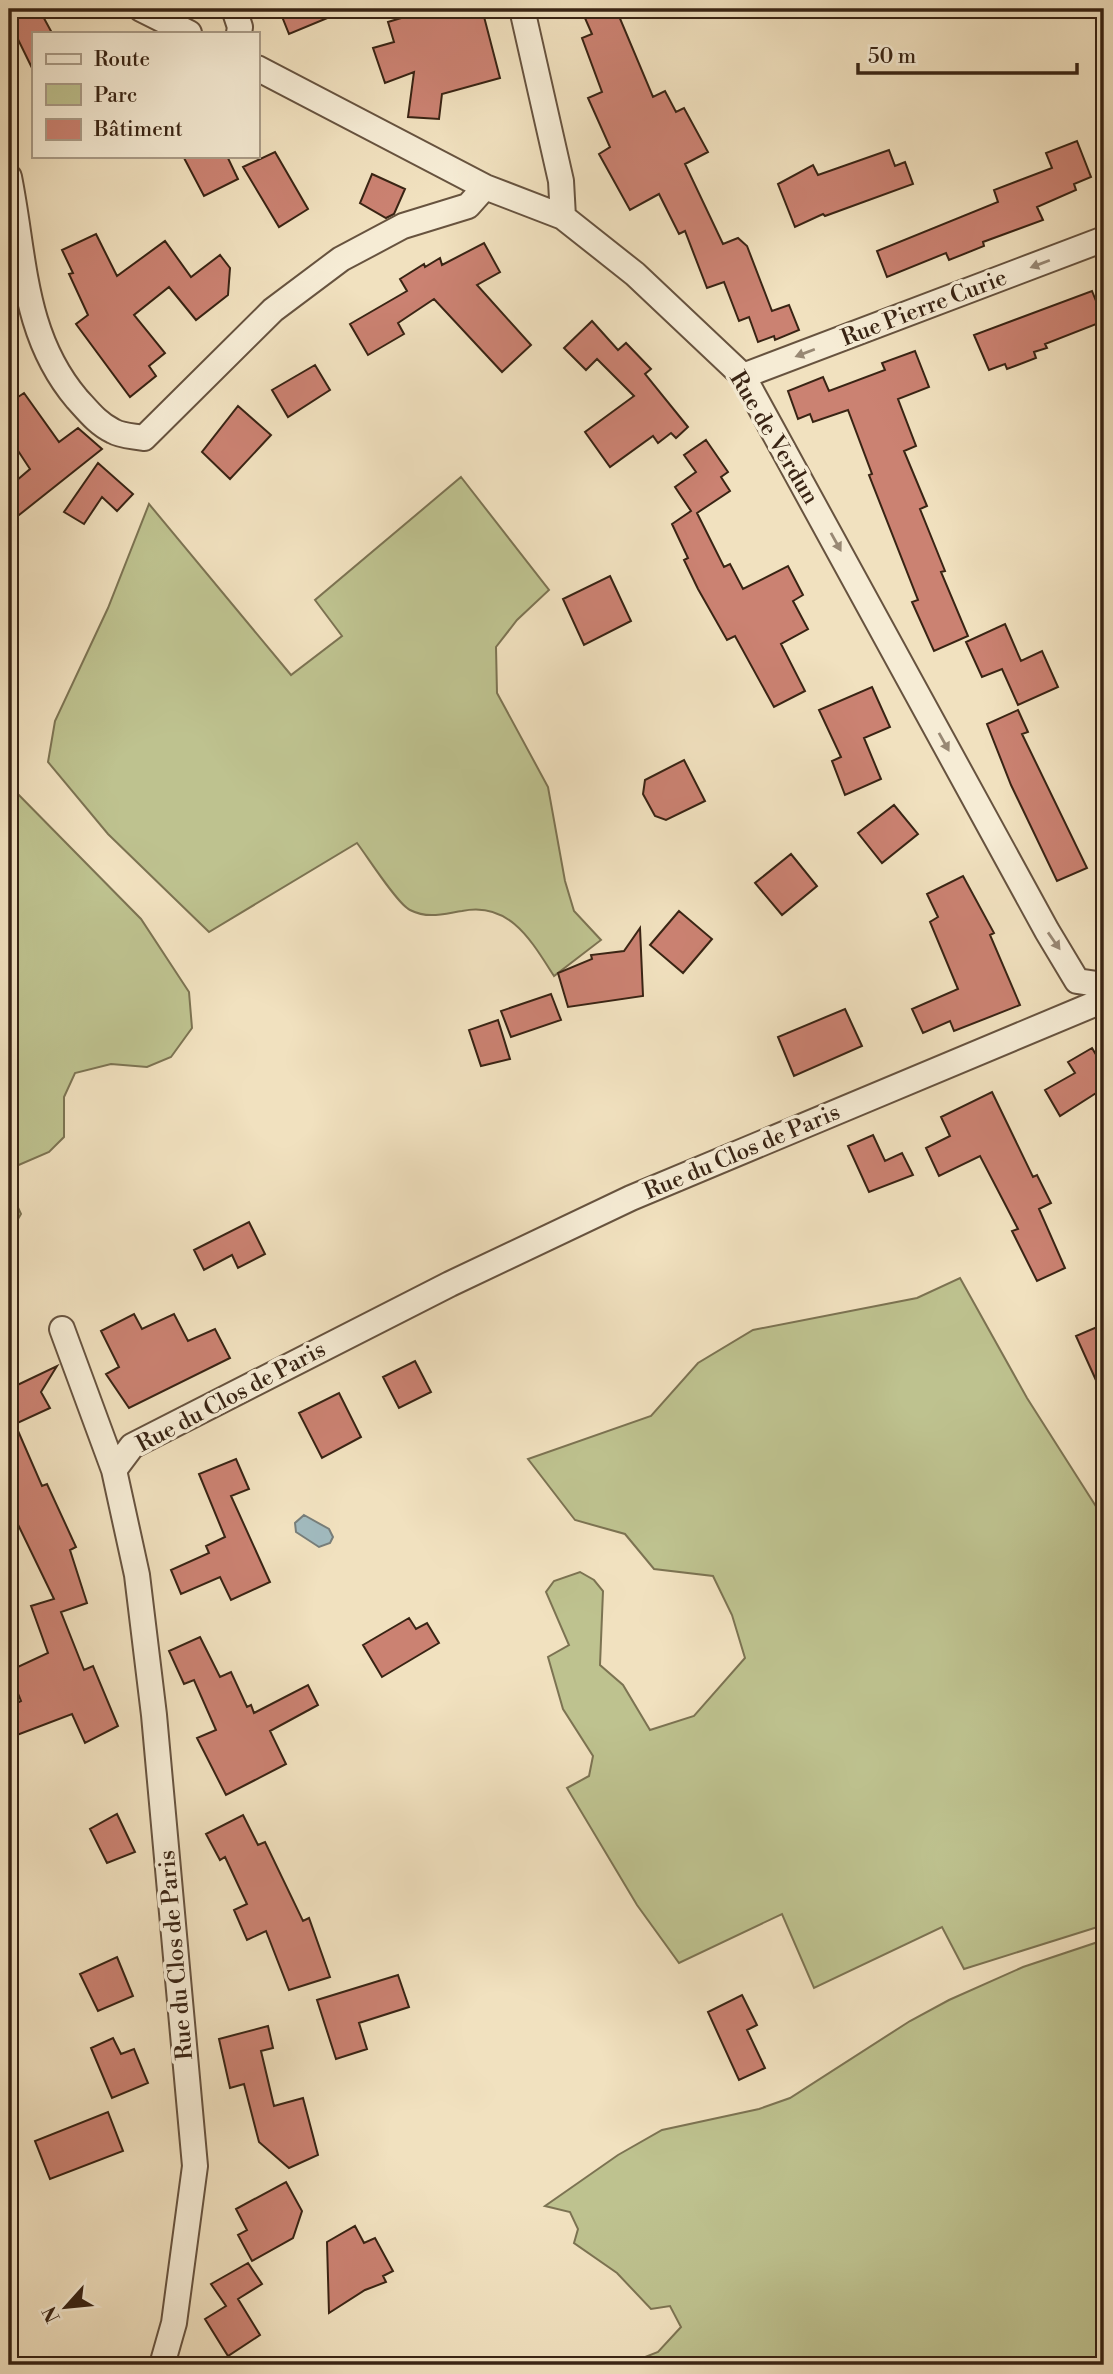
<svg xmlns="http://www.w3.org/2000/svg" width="1113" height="2374" font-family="'Libre Bodoni',serif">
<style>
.green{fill:#bec28f;stroke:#7c7352;stroke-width:2}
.water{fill:#a1babe;stroke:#777e7a;stroke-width:2}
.building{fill:#cb8272;stroke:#392414;stroke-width:2}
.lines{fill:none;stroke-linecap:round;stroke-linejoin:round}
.street-casing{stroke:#67533f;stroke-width:28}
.street{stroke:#f6ecd5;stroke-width:24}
.oneway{fill:#988874}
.labels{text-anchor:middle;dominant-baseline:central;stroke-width:7;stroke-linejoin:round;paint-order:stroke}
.street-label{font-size:23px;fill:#392414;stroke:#f6ecd5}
</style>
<rect width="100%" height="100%" fill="#f1e1bf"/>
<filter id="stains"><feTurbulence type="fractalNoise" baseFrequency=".00286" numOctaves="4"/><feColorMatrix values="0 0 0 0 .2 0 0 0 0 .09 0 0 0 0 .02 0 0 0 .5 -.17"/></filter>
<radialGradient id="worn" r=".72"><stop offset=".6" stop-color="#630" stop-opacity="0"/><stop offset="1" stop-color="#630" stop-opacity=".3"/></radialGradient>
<path class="green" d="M 461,477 L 549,590 L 517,620 L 496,647 L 497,693 L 548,787 L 565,881 L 574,911 L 601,940 L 554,976 C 532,942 510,901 462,911 C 443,914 428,919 410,910 C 398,905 367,856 357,843 L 209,932 L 108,834 L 48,762 L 55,721 L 108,608 L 149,504 L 291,675 L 342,636 L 315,600 Z
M 9,785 L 141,919 L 189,992 L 192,1028 L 171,1057 L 147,1067 L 111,1064 L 75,1073 L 64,1097 L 64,1137 L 49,1152 L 14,1167 L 12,1195 L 21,1214 L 9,1234 Z
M 960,1278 L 1027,1398 L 1104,1519 L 1104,1925 L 964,1969 L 942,1927 L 814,1988 L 782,1914 L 679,1963 L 637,1905 L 567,1788 L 589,1776 L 593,1756 L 563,1709 L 548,1657 L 569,1645 L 546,1592 L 554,1581 L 580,1572 L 594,1580 L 603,1591 L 600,1665 L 623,1685 L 650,1730 L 694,1716 L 745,1658 L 732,1615 L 713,1576 L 654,1569 L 625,1534 L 575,1520 L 528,1459 L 651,1416 L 698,1363 L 753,1330 L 917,1298 Z
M 1104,1940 L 1104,2365 L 625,2365 L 658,2352 L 681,2327 L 670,2306 L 651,2309 L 617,2273 L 574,2243 L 578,2229 L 570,2212 L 545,2206 L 618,2155 L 662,2130 L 759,2109 L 790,2098 L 910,2021 L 949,2000 L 1023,1967 Z"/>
<path class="water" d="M 304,1515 L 329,1529 L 333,1537 L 330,1543 L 319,1547 L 296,1532 L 295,1523 Z"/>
<path class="building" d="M 9,9 L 39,9 L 52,33 L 33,33 L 33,70 L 9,21 Z
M 279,9 L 349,9 L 289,34 Z
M 431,9 L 482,9 L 500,78 L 442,94 L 439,119 L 408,117 L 414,72 L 385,83 L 373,48 L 394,42 L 388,22 Z
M 581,9 L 616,9 L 653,97 L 665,91 L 676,112 L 684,108 L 708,152 L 685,164 L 723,244 L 738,238 L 747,246 L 772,311 L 789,305 L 799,330 L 775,340 L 774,336 L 758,342 L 749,317 L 739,321 L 724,282 L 707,288 L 685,231 L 679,234 L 659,194 L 630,210 L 599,154 L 610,147 L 588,98 L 602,92 L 582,38 L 592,34 Z
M 1077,141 L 1091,177 L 1074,184 L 1076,190 L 1037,207 L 1043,220 L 983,242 L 984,246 L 949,260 L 946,253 L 887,277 L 877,251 L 998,202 L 994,190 L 1052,168 L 1046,153 Z
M 889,150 L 895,166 L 905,162 L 913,184 L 825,216 L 823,214 L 795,227 L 778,184 L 813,165 L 818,175 Z
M 275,152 L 308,209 L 279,227 L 243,167 Z
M 183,156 L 227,156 L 238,179 L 204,196 Z
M 372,174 L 405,189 L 394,214 L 386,218 L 360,203 Z
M 96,234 L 117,276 L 165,241 L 191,277 L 220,255 L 230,268 L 228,295 L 196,320 L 169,287 L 134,315 L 165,353 L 149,366 L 156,376 L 130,397 L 76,324 L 88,315 L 69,274 L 73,273 L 62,250 Z
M 484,243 L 500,272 L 477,285 L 531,345 L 502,372 L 434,299 L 398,323 L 404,334 L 368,355 L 350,324 L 407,291 L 400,279 L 424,264 L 425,267 L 440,258 L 442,265 Z
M 1092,291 L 1104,321 L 1045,344 L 1047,348 L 1034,352 L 1036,358 L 1007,369 L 1005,364 L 989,370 L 974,335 Z
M 592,321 L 618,350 L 626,343 L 651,369 L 645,374 L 688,427 L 676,438 L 671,433 L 658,443 L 653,436 L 610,467 L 585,432 L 634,396 L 597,359 L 586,370 L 564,348 Z
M 915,351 L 929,387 L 898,399 L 916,446 L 904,451 L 927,506 L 920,509 L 945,571 L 941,572 L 968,636 L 934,651 L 912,602 L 918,600 L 869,475 L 872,474 L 848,410 L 813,422 L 810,414 L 798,419 L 788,391 L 823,377 L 829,391 L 885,370 L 882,363 Z
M 315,365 L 330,390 L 288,417 L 272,390 Z
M 24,393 L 59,442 L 78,428 L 102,449 L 9,523 L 9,487 L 30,469 L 9,437 L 9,403 Z
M 238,406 L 271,435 L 230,479 L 202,452 Z
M 706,440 L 728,472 L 721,477 L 730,491 L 697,513 L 724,567 L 730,564 L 743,589 L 788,566 L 803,595 L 793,601 L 808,629 L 781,644 L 805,691 L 774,707 L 735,636 L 727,640 L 698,589 L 684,560 L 688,558 L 672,524 L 691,511 L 675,487 L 696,472 L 684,455 Z
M 98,463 L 133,494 L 117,511 L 102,497 L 84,524 L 64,512 Z
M 610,576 L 631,621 L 584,645 L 563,599 Z
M 1005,624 L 1021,661 L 1042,651 L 1058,687 L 1018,705 L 1002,669 L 982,677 L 966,642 Z
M 872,687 L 890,727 L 864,738 L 881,779 L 845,795 L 832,761 L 841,757 L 819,710 Z
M 1018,710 L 1028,732 L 1022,734 L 1087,868 L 1057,881 L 1011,785 L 987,724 Z
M 684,760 L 705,801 L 666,820 L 655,816 L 643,794 L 645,780 Z
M 894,805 L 918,834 L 882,863 L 858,833 Z
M 791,854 L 817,886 L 782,915 L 755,883 Z
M 963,876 L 994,933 L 990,935 L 1020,1005 L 954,1031 L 950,1021 L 923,1033 L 912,1009 L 958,989 L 930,922 L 938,917 L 927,894 Z
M 679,911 L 712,939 L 683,973 L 650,945 Z
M 640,928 L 643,996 L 568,1007 L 558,973 L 592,959 L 591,955 L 624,951 Z
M 551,994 L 561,1020 L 511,1037 L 501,1011 Z
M 845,1009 L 862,1046 L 794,1076 L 778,1037 Z
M 498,1020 L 510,1059 L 481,1066 L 469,1030 Z
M 1092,1048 L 1104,1068 L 1104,1088 L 1060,1116 L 1045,1090 L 1075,1073 L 1068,1062 Z
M 992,1092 L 1033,1177 L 1037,1175 L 1051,1203 L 1039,1209 L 1065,1268 L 1037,1281 L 1012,1231 L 1018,1229 L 980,1156 L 939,1176 L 926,1148 L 950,1136 L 941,1117 Z
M 873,1135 L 885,1161 L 902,1153 L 913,1175 L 869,1192 L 848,1146 Z
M 249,1222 L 265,1254 L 238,1268 L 232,1255 L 204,1270 L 194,1250 Z
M 134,1314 L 142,1329 L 174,1314 L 188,1341 L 215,1329 L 230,1358 L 129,1408 L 106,1374 L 119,1367 L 101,1331 Z
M 1104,1324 L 1104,1398 L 1076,1336 Z
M 415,1361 L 431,1392 L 399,1408 L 383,1377 Z
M 57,1366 L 41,1392 L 50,1408 L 15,1424 L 42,1486 L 47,1484 L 76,1547 L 70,1550 L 87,1603 L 61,1612 L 84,1670 L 93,1666 L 118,1726 L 85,1743 L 72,1714 L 9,1738 L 9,1707 L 21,1701 L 9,1671 L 48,1653 L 31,1606 L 54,1599 L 9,1506 L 9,1389 Z
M 339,1393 L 361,1437 L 322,1458 L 299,1413 Z
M 236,1459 L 249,1489 L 231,1496 L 270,1582 L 231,1600 L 220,1577 L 181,1594 L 171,1570 L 209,1553 L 206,1546 L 225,1537 L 199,1474 Z
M 409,1618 L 416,1629 L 427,1623 L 439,1643 L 382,1677 L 363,1645 Z
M 200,1637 L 220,1677 L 231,1672 L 247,1707 L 251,1705 L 254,1713 L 308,1685 L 318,1705 L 270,1731 L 286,1764 L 226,1795 L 197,1738 L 216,1730 L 194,1680 L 184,1684 L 169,1651 Z
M 117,1814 L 135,1852 L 107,1863 L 90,1829 Z
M 243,1815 L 258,1845 L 265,1842 L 303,1921 L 309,1918 L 330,1977 L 289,1990 L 266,1931 L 247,1940 L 234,1910 L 247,1904 L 225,1857 L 220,1860 L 206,1834 Z
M 117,1957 L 133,1996 L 98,2011 L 80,1974 Z
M 398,1975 L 409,2007 L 359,2023 L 367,2049 L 336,2059 L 317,2000 Z
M 742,1995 L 757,2025 L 747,2030 L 765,2068 L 739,2080 L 708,2012 Z
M 268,2026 L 273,2048 L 261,2051 L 274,2106 L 303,2098 L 318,2155 L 289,2168 L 259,2142 L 244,2084 L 230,2088 L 219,2039 Z
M 113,2038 L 121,2054 L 134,2049 L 148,2083 L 112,2098 L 91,2048 Z
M 108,2112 L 123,2151 L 50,2179 L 35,2141 Z
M 286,2182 L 302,2211 L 293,2238 L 252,2261 L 238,2235 L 247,2230 L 236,2209 Z
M 355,2226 L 364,2243 L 375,2238 L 393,2271 L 383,2276 L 386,2282 L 365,2290 L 329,2313 L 327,2242 Z
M 248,2263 L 262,2284 L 238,2299 L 260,2335 L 228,2356 L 205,2319 L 226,2306 L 211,2284 Z"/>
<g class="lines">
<g class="street-casing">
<path id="street" d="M 141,9 L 189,33
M 234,9 L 240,27 L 239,33
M 522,9 L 561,181 L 563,217
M 257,68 L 485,187 L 563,217 L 635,274 L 743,376 L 1047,931 L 1077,981 L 1104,985
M 9,177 C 25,256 22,334 77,399 C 88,411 98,424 113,431 C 121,436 134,436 144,438 L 273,310 L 341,259 L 403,226 L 468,206 L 485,187
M 743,376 L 1104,239
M 62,1329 L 114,1470
M 162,2365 L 174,2323 L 195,2166 L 154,1715 L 137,1575 L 114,1470 L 132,1446 L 450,1284 L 631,1198 L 1104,1000"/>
</g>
<use href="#street" class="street"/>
</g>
<defs><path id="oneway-solid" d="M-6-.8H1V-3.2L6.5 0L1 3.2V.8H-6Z" transform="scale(1.75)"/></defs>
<g class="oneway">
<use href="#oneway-solid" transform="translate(1040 264) rotate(159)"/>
<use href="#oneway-solid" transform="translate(805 353) rotate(159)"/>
<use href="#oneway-solid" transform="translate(836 542) rotate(61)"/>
<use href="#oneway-solid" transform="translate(944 742) rotate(61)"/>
<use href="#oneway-solid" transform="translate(1054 941) rotate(55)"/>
</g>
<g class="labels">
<g class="street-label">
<text transform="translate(924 308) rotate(-21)">Rue Pierre Curie</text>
<text transform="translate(774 438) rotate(59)">Rue de Verdun</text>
<text transform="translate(742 1152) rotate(-23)">Rue du Clos de Paris</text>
<text transform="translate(231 1397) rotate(-28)">Rue du Clos de Paris</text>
<text transform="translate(176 1955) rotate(-95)">Rue du Clos de Paris</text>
</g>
</g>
<rect width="1113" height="2374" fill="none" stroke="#f1e1bf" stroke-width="35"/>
<rect x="10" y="10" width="1092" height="2353" fill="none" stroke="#392414" stroke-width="3.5"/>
<rect x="18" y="18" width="1078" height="2339" fill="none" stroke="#392414" stroke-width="2"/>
<rect x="32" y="32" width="228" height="126" fill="#f6ecd5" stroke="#aa9c88" stroke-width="2"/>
<rect x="46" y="54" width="35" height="10" fill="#f6ecd5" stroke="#aa9c88" stroke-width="2"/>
<text x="94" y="66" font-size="21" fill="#392414">Route</text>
<rect x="46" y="84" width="35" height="21" fill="#bec28f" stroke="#aa9c88" stroke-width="2"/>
<text x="94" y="102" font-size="21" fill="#392414">Parc</text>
<rect x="46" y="119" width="35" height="21" fill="#cb8272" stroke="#aa9c88" stroke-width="2"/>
<text x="94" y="136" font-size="21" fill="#392414">Bâtiment</text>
<g transform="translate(66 2307) rotate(243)" stroke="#f6ecd5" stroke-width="5" paint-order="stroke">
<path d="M0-5L12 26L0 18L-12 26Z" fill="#392414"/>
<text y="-10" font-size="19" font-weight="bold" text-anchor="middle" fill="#392414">N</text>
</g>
<path d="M858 63v10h219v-10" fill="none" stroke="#392414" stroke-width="3.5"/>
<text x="868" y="63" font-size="21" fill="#392414" stroke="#f6ecd5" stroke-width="5" paint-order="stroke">50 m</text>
<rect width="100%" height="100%" filter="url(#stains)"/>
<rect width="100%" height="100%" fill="url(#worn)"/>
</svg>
